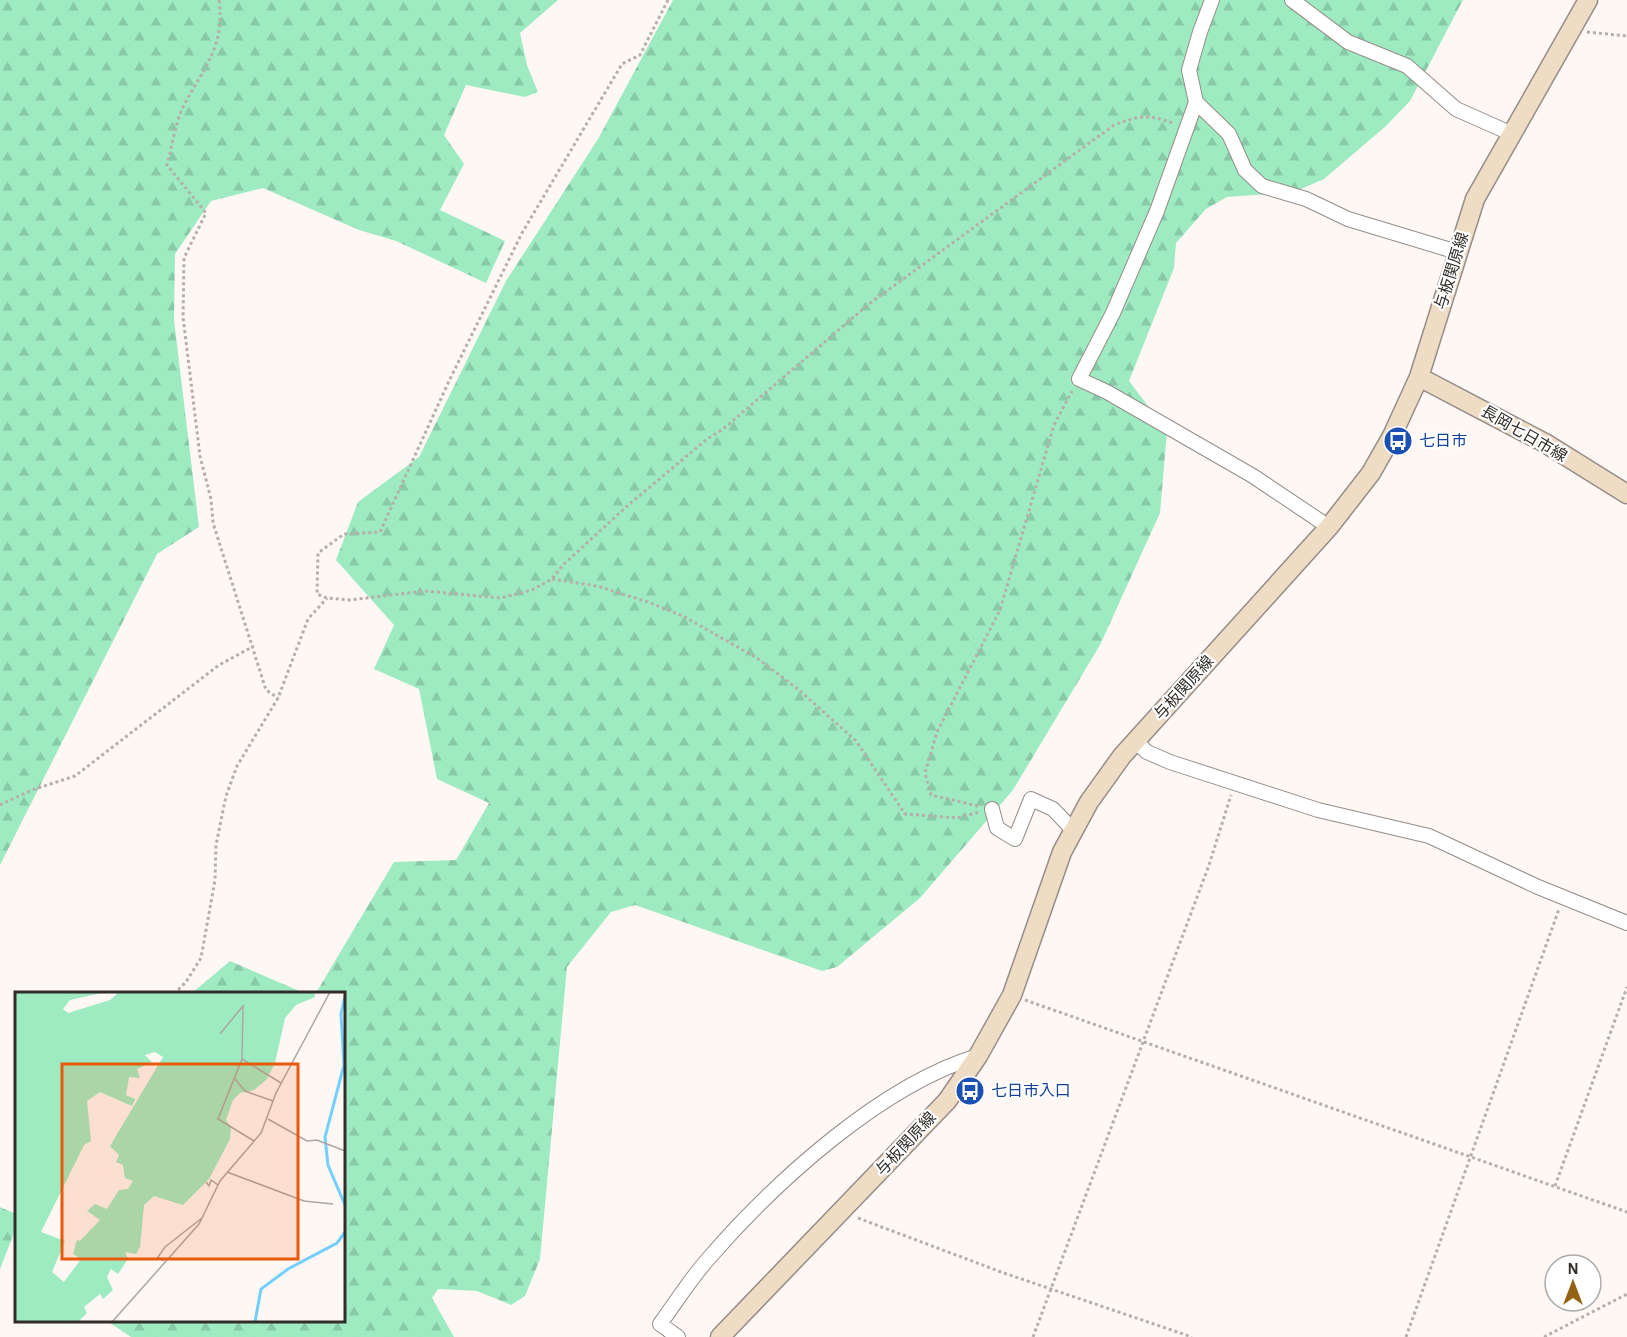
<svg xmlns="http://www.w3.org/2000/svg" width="1627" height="1337" font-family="'Alegreya Sans','Noto Sans JP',sans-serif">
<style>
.forest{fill:url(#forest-firs)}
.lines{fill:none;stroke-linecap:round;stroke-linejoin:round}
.minor-casing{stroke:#958d88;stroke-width:16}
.secondary-casing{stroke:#958d88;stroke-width:21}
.path{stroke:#b5afab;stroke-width:3;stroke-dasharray:3 3;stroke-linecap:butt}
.minor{stroke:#fff;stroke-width:14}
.secondary{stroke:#efdcc4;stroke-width:18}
.labels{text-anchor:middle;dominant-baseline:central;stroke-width:4.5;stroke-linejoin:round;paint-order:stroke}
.street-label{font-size:16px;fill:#302d2a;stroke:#fff}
.transit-label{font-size:16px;fill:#164399;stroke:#fff;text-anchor:start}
.inset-river{fill:none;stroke:#73d0fc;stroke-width:3}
.inset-road{fill:none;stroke:#aca6a3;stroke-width:1.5}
.view{fill:#e8590c;fill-opacity:0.15;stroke:#e8590c;stroke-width:3}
.inset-edge{fill:none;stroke:#302d2a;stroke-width:3}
</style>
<defs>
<pattern id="forest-firs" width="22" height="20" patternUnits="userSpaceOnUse" patternTransform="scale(1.5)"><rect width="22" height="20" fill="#9eebc2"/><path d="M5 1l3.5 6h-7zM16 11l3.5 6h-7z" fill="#88caa7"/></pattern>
</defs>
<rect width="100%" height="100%" fill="#fef7f3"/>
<path class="forest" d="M 0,0 L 558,0 L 520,33 L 527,65 L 538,92 L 525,97 L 466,85 L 444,135 L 464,164 L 440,210 L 505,241 L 486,283 L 396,241 L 359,230 L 263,188 L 211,201 L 175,254 L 174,320 L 199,527 L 157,554 L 0,865 Z
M 673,0 L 1463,0 L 1410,101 L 1386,126 L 1324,179 L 1294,192 L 1227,197 L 1206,209 L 1176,243 L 1174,268 L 1129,381 L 1167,431 L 1160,513 L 1100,645 L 1013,790 L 920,898 L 837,967 L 822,971 L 635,905 L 611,912 L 567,967 L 540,1259 L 525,1296 L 511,1305 L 477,1291 L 438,1289 L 432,1298 L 454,1337 L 131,1337 L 107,1321 L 344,1320 L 344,994 L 316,993 L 394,862 L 456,860 L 489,803 L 437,779 L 419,689 L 374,669 L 394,625 L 336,560 L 358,502 L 419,457 L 506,281 L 598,139 Z
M 230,961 L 304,993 L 192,993 Z
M 0,1207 L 16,1214 L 16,1228 L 0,1269 Z"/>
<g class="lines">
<g class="minor-casing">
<path id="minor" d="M 1212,0 L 1200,32 L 1189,70 L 1196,102 L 1229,134 L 1245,170 L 1262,186 L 1306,199 L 1348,219 L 1457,252
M 1292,0 L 1348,42 L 1407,66 L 1456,109 L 1510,133
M 1196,102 L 1157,211 L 1113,313 L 1079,379 L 1107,392 L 1253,476 L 1329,527
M 1135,741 L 1147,752 L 1170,762 L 1318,810 L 1429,836 L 1538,887 L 1627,923
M 992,809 L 997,828 L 1015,839 L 1031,799 L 1053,809 L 1073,830
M 678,1337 L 660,1324 C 676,1302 691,1278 709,1258 C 775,1182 881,1085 978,1056"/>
</g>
<g class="secondary-casing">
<path id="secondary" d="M 1419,377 L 1545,443 L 1627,494
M 720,1337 L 947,1101 L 978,1056 L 1012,995 L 1062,852 L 1089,802 L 1122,756 L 1329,527 L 1371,473 L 1392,436 L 1419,377 L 1475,199 L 1588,0"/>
</g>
<path class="path" d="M 219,0 C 225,49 203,68 183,107 C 175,124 172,147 167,165 L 206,213 L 184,258 L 183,317 L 200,456 L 211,499 L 213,523 L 266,690 L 278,698
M 668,0 L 640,55 L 622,64 L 522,233 L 449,381 L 380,532 L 344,534 L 318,553 L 317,594 L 327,598 L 350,600 L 425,591 L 501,598 L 532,590 L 552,579 L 563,565 L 626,507 L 707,439 L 723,429 L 869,304 L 1114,125 C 1141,115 1148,114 1175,124
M 1587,32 L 1627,36
M 552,579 L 597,586 L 648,602 L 683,616 L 757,658 L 799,690 L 856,741 L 905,814 L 957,818 L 980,812
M 0,805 L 32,790 L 75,776 L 219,665 L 254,646
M 978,806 L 931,795 L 925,773 L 937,732 L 1000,610 L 1054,425 L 1072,391
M 174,994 L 186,982 L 201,958 L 215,880 L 216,845 L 226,796 L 237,766 L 278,698 L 308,619 L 327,598
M 1025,1000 L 1627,1212
M 1555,1186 L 1627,987
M 858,1218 L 1001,1272 L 1192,1337
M 1033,1337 L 1209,865 L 1231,795
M 1406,1337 L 1559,909
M 1544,1337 L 1627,1294"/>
<use href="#minor" class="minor"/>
<use href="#secondary" class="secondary"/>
</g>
<defs>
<g id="bus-disc" transform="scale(1.5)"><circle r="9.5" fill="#1a4fb4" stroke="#fff"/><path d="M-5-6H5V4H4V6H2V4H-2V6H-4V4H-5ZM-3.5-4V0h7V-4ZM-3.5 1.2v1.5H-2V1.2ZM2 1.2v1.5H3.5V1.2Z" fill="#fff"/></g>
</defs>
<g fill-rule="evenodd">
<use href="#bus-disc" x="1398" y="441"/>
<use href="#bus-disc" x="970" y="1091"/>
</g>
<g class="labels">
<g class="street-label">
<text transform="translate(1452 271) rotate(-73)">与板関原線</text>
<text transform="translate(1524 434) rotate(30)">長岡七日市線</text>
<text transform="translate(1184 688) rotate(-48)">与板関原線</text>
<text transform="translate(906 1144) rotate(-47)">与板関原線</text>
</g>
<g class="transit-label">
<text x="1419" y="441">七日市</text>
<text x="991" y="1091">七日市入口</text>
</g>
</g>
<g transform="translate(15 992)">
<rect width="330" height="330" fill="#fef7f3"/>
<path d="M 91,0 L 55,8 L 48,17 L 53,21 L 95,8 L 104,0 L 300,0 L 300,5 L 281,13 L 270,26 L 260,71 L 252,87 L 239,98 L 225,101 L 218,108 L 211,128 L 216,135 L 215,147 L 194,187 L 168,213 L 139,204 L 129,213 L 125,255 L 121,262 L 110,260 L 113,267 L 103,282 L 96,277 L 92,285 L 98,298 L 88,307 L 85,302 L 69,315 L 72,321 L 63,330 L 0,330 L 0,1 ZM 140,60 L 148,65 L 95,154 L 104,163 L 101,170 L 108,173 L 110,186 L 118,189 L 113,197 L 104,198 L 92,217 L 80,212 L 72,219 L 85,228 L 65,249 L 62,248 L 58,262 L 66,267 L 49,290 L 37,280 L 50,249 L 26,240 L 69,153 L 76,149 L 72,109 L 85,100 L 117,114 L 120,107 L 111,103 L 114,85 L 125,86 L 122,77 L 137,70 L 130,63 Z" fill="#9eebc2" fill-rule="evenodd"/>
<path class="inset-river" d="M 330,4 L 326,22 L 329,73 L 310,145 L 313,173 L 330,213M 240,330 L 246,297 L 273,277 L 322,251 L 330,240"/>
<path class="inset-road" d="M 205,42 L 228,14 L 227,67 L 203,127 L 239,149M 227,67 L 266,91M 220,87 L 230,99 L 258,109M 253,127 L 292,149 L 302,148 L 330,159M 212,180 L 289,209 L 318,212M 191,190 L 194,194 L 196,188 L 203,193M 149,269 L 143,265 L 150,255 L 187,226M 97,330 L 184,232 L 205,189 L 246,141 L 261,101 L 315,0"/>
<path class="view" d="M 47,72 L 283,72 L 283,267 L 47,267 Z"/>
<rect width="330" height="330" class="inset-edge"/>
</g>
<g transform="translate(1573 1283)"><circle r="28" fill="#ffffff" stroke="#acabaa" stroke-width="1.5"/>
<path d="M0-4.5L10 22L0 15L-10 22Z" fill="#946214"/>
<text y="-9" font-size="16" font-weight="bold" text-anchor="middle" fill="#302d2a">N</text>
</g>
</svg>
